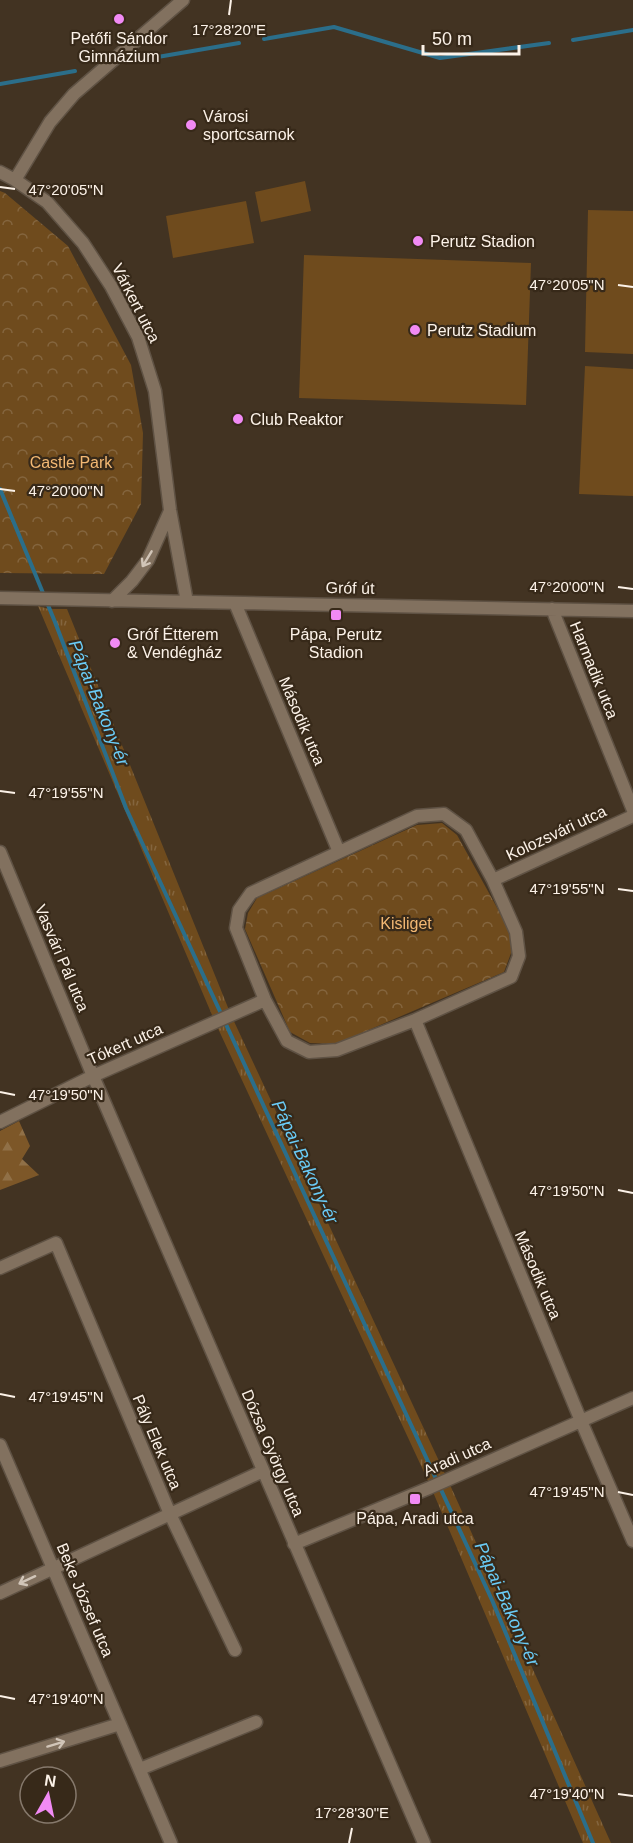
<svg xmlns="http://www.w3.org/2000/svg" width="633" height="1843" font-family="Arial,sans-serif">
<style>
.grass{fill:url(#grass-tufts)}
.forest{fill:url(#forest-firs)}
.park{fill:url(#park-crowns)}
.pitch{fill:#6f4b1d}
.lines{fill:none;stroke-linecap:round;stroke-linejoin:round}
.stream{stroke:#2b6e8a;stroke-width:4}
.street-casing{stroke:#5f5244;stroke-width:15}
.street{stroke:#82715f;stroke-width:12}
.oneway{stroke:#d1c5b8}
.ticks{fill:none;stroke:#fcf2e8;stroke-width:2}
.poi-dot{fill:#f18af4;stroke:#372919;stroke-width:2}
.labels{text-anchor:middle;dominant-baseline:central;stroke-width:4.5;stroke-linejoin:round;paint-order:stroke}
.poi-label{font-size:16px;fill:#fcf2e8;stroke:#372919;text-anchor:start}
.street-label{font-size:16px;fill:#fcf2e8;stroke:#372919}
.park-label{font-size:16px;fill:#f3b873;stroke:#372919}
.water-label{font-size:18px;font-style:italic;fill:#6accf7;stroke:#372919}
.ticks-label{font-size:15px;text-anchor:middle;fill:#fcf2e8;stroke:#372919;stroke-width:4.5;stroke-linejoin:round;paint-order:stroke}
</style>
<defs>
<pattern id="grass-tufts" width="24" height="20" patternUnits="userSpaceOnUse" patternTransform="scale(1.5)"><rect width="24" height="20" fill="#6f4b1d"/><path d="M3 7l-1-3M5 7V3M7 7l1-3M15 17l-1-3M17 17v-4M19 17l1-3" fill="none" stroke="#84653e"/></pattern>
<pattern id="forest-firs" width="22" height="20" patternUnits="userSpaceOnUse" patternTransform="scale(1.5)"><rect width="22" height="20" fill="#7d5728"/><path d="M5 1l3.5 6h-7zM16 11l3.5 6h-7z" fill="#907047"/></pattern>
<pattern id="park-crowns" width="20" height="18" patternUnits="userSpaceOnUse" patternTransform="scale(1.5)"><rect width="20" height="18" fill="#6f4b1d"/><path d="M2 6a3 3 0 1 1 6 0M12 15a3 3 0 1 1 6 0" fill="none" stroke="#84653e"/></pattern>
</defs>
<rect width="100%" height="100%" fill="#423322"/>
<path class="grass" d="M 38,606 L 49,609 L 67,609 L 231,1015 L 446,1476 L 611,1843 L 583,1843 L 430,1485 L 215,1022 Z"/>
<path class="forest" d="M 19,1121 L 30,1146 L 22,1159 L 39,1175 L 0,1190 L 0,1131 Z"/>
<path class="park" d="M 0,191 L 5,193 L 68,246 L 131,365 L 143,433 L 141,504 L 104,574 L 0,573 Z
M 442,823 L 457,835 L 512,935 L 511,953 L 504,972 L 336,1044 L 310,1043 L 290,1032 L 245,929 L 248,913 L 257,898 L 417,825 Z"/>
<path class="pitch" d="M 305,181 L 311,211 L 261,222 L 255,192 Z
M 246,201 L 254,243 L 173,258 L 166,216 Z
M 588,210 L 633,211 L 633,354 L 585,352 Z
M 304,255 L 531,263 L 526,405 L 299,398 Z
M 585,366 L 633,369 L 633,496 L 579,494 Z"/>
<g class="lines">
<path class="stream" d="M 264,39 L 334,27 L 440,58 L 549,43
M 573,40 L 633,30
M 146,59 L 239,43
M 0,84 L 75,71
M 0,489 L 55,622 L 126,808 L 492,1600 L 593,1843"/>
<g class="street-casing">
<path id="street" d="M 0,172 L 15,180 L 47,202 L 83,243 L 111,286 L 138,337 L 155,391 L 170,510 L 187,602
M 15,180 L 50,122 L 74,94 L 183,0
M 0,598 L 633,611
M 112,601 L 132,581 L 148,560 L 170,511
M 235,603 L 339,852
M 552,609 L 633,810
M 444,814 L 466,830 L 493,880 L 516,932 L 519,956 L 511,977 L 415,1020 L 337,1050 L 309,1052 L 287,1041 L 265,1000 L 236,928 L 239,910 L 251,893 L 417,816 Z
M 0,852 L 93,1076 L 424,1843
M 493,880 L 633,816
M 415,1020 L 581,1421 L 633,1541
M 0,1122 L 93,1076 L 265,1000
M 0,1268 L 56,1243 L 170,1514 L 235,1650
M 0,1445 L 171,1843
M 294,1544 L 429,1488 L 633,1398
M 0,1593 L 263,1471
M 0,1761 L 120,1724
M 140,1769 L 256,1722"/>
</g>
<use href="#street" class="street"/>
</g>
<defs><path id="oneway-shaft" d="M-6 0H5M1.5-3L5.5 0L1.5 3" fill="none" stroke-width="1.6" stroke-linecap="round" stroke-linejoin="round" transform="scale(1.5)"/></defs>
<g class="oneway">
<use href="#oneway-shaft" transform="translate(147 559) rotate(121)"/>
<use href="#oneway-shaft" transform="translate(27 1580) rotate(155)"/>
<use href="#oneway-shaft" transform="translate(56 1744) rotate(-17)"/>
</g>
<path class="ticks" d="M 229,15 L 231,0M 0,187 L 15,189M 618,285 L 633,287M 0,489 L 15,491M 618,587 L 633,589M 0,791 L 15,793M 618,889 L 633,891M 0,1092 L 15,1095M 618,1190 L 633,1193M 0,1394 L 15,1397M 618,1492 L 633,1495M 0,1696 L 15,1699M 618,1794 L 633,1796M 349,1843 L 352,1828"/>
<g class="poi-dot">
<circle cx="119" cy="19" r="6"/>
<circle cx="191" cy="125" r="6"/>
<circle cx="418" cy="241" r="6"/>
<circle cx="415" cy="330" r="6"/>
<circle cx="238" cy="419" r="6"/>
<rect x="330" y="609" width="12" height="12" rx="3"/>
<circle cx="115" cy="643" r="6"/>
<rect x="409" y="1493" width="12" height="12" rx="3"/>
</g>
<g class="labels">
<g class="poi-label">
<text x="119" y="38" text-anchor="middle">Petőfi Sándor<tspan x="119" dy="18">Gimnázium</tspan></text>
<text x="203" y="116">Városi<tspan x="203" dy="18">sportcsarnok</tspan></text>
<text x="430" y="241">Perutz Stadion</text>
<text x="427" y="330">Perutz Stadium</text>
<text x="250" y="419">Club Reaktor</text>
<text x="127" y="634">Gróf Étterem<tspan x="127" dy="18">&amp; Vendégház</tspan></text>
<text x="336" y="634" text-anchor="middle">Pápa, Perutz<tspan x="336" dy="18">Stadion</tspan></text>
<text x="415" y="1518" text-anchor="middle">Pápa, Aradi utca</text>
</g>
<g class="street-label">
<text transform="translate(136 303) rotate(63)">Várkert utca</text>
<text transform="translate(350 588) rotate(1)">Gróf út</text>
<text transform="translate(594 670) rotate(68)">Harmadik utca</text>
<text transform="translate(302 721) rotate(67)">Második utca</text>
<text transform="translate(556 833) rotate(-25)">Kolozsvári utca</text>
<text transform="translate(62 958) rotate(67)">Vasvári Pál utca</text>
<text transform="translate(125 1044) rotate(-24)">Tókert utca</text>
<text transform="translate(538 1275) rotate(67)">Második utca</text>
<text transform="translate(157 1442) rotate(67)">Pály Elek utca</text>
<text transform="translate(273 1453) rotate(67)">Dózsa György utca</text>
<text transform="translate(457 1457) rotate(-24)">Aradi utca</text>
<text transform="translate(85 1600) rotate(67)">Beke József utca</text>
</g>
<g class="park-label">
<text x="71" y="462">Castle Park</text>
<text x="406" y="923">Kisliget</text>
</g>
<g class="water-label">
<text transform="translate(99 703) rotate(68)">Pápai-Bakony-ér</text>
<text transform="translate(305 1162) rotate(65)">Pápai-Bakony-ér</text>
<text transform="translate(507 1604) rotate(66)">Pápai-Bakony-ér</text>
</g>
</g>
<g class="ticks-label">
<text x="229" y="35">17°28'20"E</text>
<text x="66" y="195">47°20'05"N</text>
<text x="567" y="290">47°20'05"N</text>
<text x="66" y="496">47°20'00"N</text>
<text x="567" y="592">47°20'00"N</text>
<text x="66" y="798">47°19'55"N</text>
<text x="567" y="894">47°19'55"N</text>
<text x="66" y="1100">47°19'50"N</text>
<text x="567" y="1196">47°19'50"N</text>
<text x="66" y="1402">47°19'45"N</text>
<text x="567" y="1497">47°19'45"N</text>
<text x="66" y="1704">47°19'40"N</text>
<text x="567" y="1799">47°19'40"N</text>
<text x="352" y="1818">17°28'30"E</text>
</g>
<g transform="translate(48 1795) rotate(9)"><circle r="28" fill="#372919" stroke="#86796c" stroke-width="1.5"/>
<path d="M0-4.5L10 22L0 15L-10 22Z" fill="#f18af4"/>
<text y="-9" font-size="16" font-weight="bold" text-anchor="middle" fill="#fcf2e8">N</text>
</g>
<path d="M423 45v9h96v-9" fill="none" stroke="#fcf2e8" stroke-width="3"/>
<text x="432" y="45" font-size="18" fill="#fcf2e8" stroke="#372919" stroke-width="4.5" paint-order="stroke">50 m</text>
</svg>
